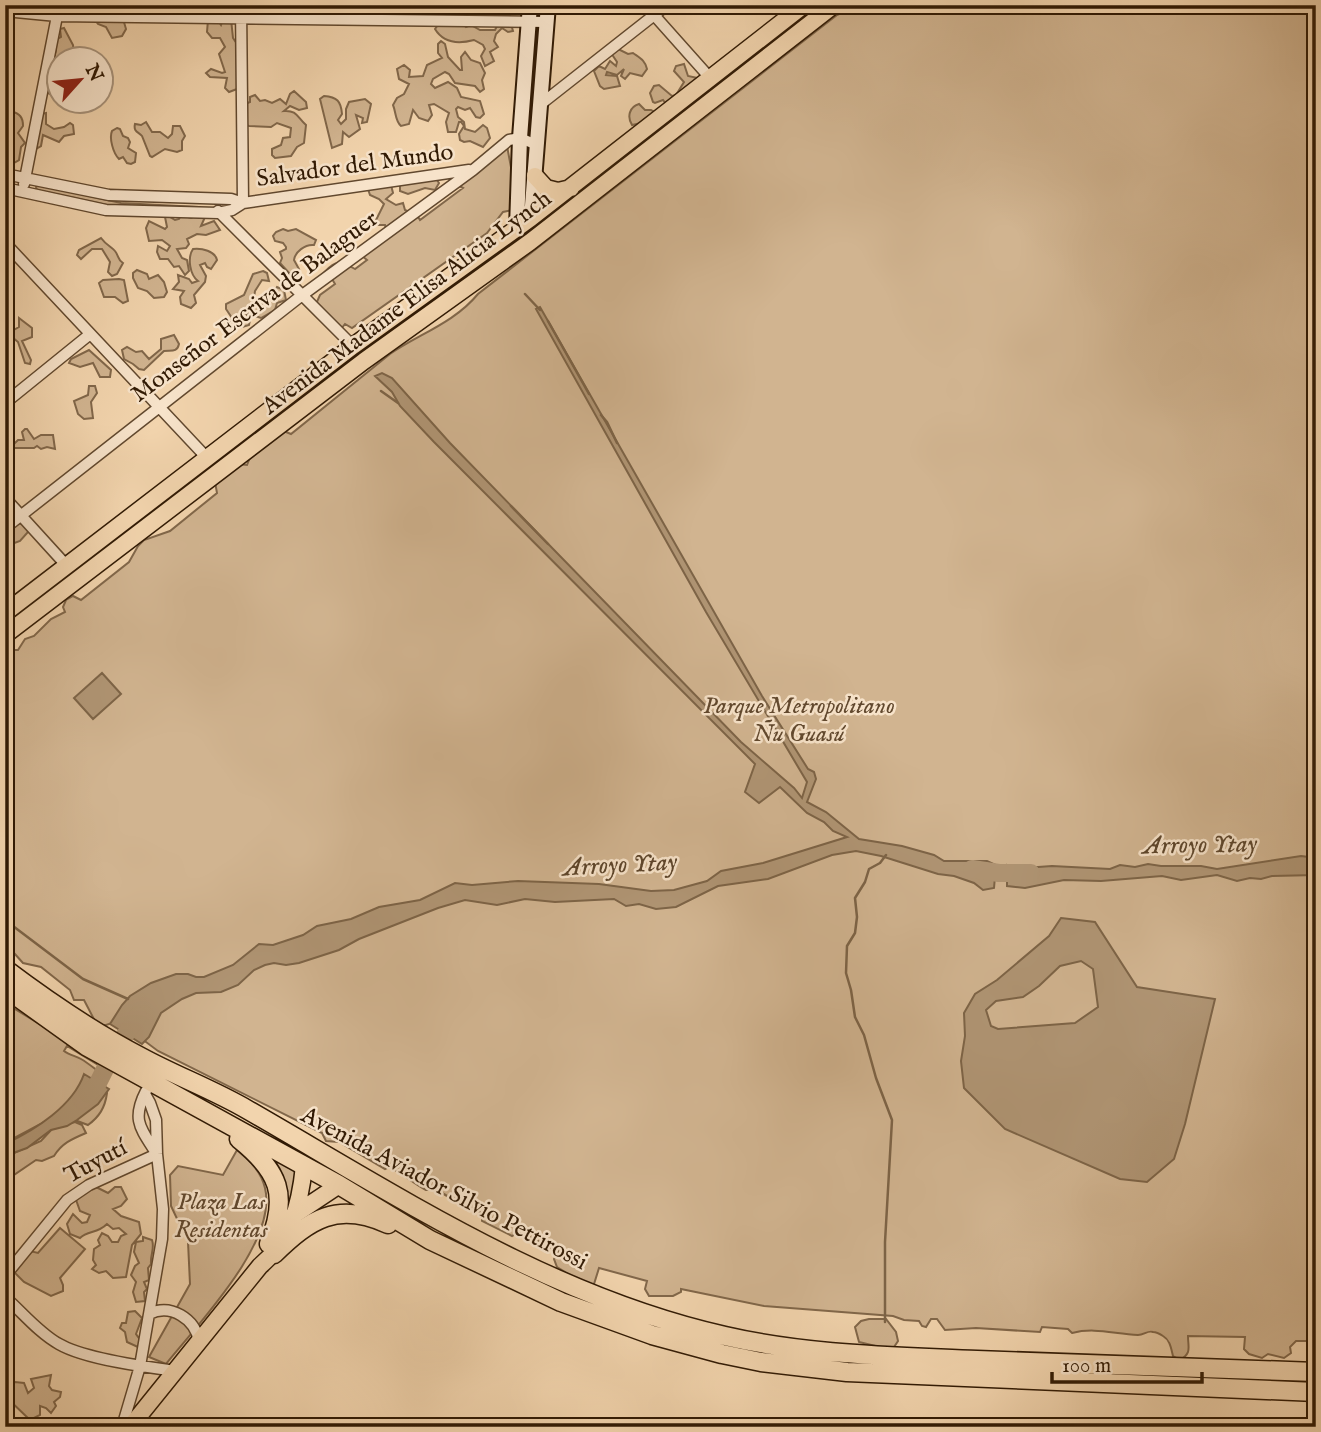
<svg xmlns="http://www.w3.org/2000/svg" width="1321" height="1432" font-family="'IM FELL English',serif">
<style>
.green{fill:#d1b490;stroke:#81674a;stroke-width:2}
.water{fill:#b09574;stroke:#7d6447;stroke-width:2;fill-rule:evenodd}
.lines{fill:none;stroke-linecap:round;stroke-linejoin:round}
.stream{stroke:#7d6447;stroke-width:2.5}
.river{stroke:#b09574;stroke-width:18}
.minor-casing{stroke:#61482e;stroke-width:13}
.secondary-casing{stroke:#311a04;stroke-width:18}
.primary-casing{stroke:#311a04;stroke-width:19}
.trunk-casing{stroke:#311a04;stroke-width:19}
.motorway-casing{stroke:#311a04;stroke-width:21}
.minor{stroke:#f7e3ca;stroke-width:10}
.secondary{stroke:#f7e3ca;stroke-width:14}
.primary{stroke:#f2d4ad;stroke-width:16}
.trunk{stroke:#f2d4ad;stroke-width:16}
.motorway{stroke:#f2d4ad;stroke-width:18}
.labels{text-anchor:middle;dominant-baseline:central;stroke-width:5;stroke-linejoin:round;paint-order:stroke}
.street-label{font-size:24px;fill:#311a04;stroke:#f7e3ca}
.park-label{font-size:24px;font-style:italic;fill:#61482e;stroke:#f7e3ca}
.water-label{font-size:26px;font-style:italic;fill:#5d452b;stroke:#f7e3ca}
</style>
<rect width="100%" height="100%" fill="#f2d4ad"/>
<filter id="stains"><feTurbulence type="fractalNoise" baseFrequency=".00286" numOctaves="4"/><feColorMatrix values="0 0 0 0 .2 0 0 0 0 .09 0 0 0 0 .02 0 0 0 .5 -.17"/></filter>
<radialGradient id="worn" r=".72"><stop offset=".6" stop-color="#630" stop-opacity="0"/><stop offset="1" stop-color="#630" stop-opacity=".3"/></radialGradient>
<path class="green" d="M 97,5 L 119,5 L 126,29 L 122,36 L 112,38 L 106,27 L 98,24 L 95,20 L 108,12 Z
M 813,5 L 822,5 L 559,208 L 653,132 L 641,123 L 632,125 C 627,117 629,107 639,104 L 645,110 L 651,110 L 658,114 L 666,104 L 663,100 L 655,103 L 653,102 L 650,93 L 654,86 L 659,85 L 672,96 L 676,95 L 684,82 L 674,71 L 676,66 L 684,64 L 688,76 L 702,79 L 688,105 Z
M 857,5 L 1316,5 L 1316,1341 L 1296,1341 L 1290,1347 L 1291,1353 L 1284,1358 L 1268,1354 L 1262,1358 L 1249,1354 L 1244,1349 L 1245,1337 L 1188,1336 C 1188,1348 1192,1353 1180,1360 L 1173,1356 C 1171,1348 1170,1340 1163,1336 C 1160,1334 1157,1332 1153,1332 C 1148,1330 1144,1335 1138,1335 C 1114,1334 1095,1327 1072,1333 L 1068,1329 L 1042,1327 L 1040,1332 L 976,1328 L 945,1330 L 937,1319 L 931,1319 L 926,1327 L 922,1326 L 919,1321 L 904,1320 L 893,1316 L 764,1306 L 681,1289 L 681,1292 L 673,1296 L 649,1296 L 645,1289 L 647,1281 L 599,1268 L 594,1284 L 586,1285 L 557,1267 L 554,1259 L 558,1251 L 519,1232 L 512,1236 L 482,1221 L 482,1213 L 459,1202 L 455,1203 C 448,1195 436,1188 426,1190 C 412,1183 403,1173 389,1167 L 385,1169 L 339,1142 L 326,1141 L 322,1133 L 158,1051 L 118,1021 L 106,1025 L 97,1025 L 84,1000 L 74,1000 L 70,990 L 41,967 L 23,963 L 5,943 L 5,659 L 12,650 L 18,650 L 25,639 L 34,636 L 51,619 L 65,612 L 63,607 L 66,600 L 73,596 L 81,600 L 129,562 L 138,546 L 144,540 L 170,531 L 217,493 L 215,482 L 237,464 L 247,465 L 251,455 L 281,430 L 291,434 L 390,354 C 419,334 454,323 478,294 L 837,15 Z
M 224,16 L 231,19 L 233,38 L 239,47 L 237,89 L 229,92 L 225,88 L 227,78 L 210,77 L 206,73 L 211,69 L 222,73 L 225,72 L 219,54 L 225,47 L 220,38 L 212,38 L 207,32 L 208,20 L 217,19 L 221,25 Z
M 460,21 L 466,27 L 471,25 L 480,30 L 495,30 L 497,26 L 511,24 L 513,31 L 508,32 L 502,28 L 496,34 L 494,41 L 498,47 L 490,52 L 494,61 L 485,66 L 481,56 L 485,49 L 483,45 L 474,40 C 459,44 444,44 435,29 L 438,25 Z
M 64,28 L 73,45 L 74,55 L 72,57 L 67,55 L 65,59 L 60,60 L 58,98 L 48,93 L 46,85 L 56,50 L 54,45 L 57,39 L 61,37 L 60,29 Z
M 441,41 L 445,44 L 448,57 L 460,70 L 462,70 L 461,57 L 465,52 L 471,60 L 480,63 L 485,73 L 482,80 L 484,89 L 480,92 L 475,86 L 455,83 L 449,74 L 445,72 L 433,79 L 431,84 L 435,88 L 448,82 L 457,88 L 461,97 L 480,101 L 484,114 L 480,118 L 476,117 L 470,108 L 465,110 L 458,107 L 456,109 L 458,117 L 464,122 L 465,129 L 475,132 L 483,125 L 487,128 L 490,138 L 483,147 L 470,141 L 464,142 L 460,140 L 459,134 L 464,126 L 461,122 L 459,122 L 456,132 L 448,132 L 446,122 L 449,113 L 434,104 L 429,105 L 432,115 L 428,121 L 419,118 L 413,110 L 409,124 L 401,126 C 395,121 396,112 393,105 L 397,98 L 404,94 L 409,84 L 399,79 L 397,69 L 404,65 L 410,70 L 409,77 L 423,76 L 427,65 L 442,58 L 438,53 L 438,44 Z
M 614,47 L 628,54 L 633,53 C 640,58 645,60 647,69 L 642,76 L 630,73 L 625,79 L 621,76 L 624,69 L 617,75 L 607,72 L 606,75 L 617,76 L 620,86 L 604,89 L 600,86 L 594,71 L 599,66 L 605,69 L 610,61 L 616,66 L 617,62 L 611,53 Z
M 294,91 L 306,102 L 307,108 L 299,110 L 290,106 L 284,111 C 297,110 297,117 306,125 L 304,143 L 297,147 L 291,156 L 275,158 L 272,155 L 272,149 L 281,145 L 283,138 L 290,137 L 291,128 L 277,123 L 271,127 L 249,126 L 246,125 L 245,104 L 250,102 L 250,97 L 255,95 L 260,101 L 265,100 L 272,103 L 280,99 L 286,104 L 290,94 Z
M 324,96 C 337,97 341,101 342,114 L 338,120 L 341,124 L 346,119 L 346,109 L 349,102 L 365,99 L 371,104 L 367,122 L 362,123 L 363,118 L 356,115 L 360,129 L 349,137 L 343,132 L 342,144 L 332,148 L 320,99 Z
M 11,111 C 20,114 23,117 23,126 L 18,133 L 25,143 L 21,147 L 19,160 L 5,168 L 5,114 Z
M 46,113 L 46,124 L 54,129 L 64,127 L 70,123 L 73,125 L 74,134 L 64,136 L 59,142 L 43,135 L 41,146 L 34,150 L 41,114 Z
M 146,122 L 152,132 L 160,132 L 168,138 L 172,134 L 173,126 L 180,126 L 185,136 L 182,141 L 182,150 L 177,152 L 165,149 L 152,157 L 150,156 L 142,136 C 139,132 133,132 135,124 L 141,125 Z
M 117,128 L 120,129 L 123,136 L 128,138 L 130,142 L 128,148 L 136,153 L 135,162 L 131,164 L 127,163 L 123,157 L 119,159 C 113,153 109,138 112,131 Z
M 507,146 L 513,178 L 511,195 L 514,199 L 513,210 L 503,212 L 487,233 L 352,328 L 345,324 L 341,329 L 316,304 L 320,295 L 335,284 L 332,279 L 320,277 C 332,263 336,258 355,269 L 367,260 L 362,256 L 386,230 L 385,225 L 378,225 L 376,220 L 384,204 L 379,199 L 370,195 L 367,186 L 391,185 L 393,193 L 386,199 L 396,205 L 403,203 L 405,210 L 417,215 L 420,220 L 463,188 L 452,182 L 458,174 Z
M 434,176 L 439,183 L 435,190 L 425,188 L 408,194 L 400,191 L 400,184 Z
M 39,185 L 121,203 L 198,207 L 200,209 L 121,208 L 37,190 L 36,187 Z
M 181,215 L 191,218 L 195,216 L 205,217 L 201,226 L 214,221 L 220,230 L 206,235 L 197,234 L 187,239 L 189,244 L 186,248 L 177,249 L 182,258 L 187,260 L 189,271 L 185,275 L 179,266 L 174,267 L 168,259 L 160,259 L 157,252 L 158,246 L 167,251 L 170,246 L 162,240 L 149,241 L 146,228 L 149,221 L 165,229 L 167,227 L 165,217 L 170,217 L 175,220 L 179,219 Z
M 283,229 L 288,231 L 296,229 L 316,240 L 314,245 C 305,244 295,252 294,260 L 299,269 L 290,274 L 280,263 L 282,258 L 280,252 L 286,249 L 286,247 L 283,243 L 275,241 L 273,236 L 276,232 Z
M 101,238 C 106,245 112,247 115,251 C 119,256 117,259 123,263 L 117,274 L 112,276 L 108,272 L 110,262 L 102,249 L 92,249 L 81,259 L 77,255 L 79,250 Z
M 504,247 L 471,271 L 459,285 L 86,565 L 84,563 L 320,377 Z
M 193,249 C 202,248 215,251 217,260 L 211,269 L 207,267 L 205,263 L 200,265 L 206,276 L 205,282 L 194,295 L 196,303 L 191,308 L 181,304 L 180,297 L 184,291 L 173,289 L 179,282 L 178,275 L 189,279 L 192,283 L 198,281 C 190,275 187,258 193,249 Z
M 137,270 L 147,274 L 149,279 L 158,275 L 164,282 L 167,292 L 164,297 L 154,298 L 147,291 L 138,288 L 133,278 L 133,273 Z
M 263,271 L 267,273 L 269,281 L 262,280 L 255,291 L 253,304 L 258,307 L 262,305 L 263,300 L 272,296 L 277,287 L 284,290 L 286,300 L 277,303 L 275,310 L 261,318 L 246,313 L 250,320 L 249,325 L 232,330 L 228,324 L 232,318 L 226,309 L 226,304 L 244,295 L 253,274 Z
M 119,279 L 124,280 L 128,301 L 123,303 L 115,297 L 104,297 L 99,283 L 103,280 Z
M 19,318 L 32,328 L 32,337 L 22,341 L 31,360 L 30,364 L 25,363 L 18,342 L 11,336 L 12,331 L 19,327 Z
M 174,335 L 179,344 C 177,353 171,350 164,351 L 144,370 L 139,369 L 133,364 L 124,359 L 122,350 L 127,347 L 136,352 L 142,351 L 149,359 L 161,349 L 161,339 Z
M 89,350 L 111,370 L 110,377 L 100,377 L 93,363 L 80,367 L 69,363 L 71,359 Z
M 89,386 L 95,386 L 97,393 L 91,402 L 93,418 L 84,419 L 78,414 L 74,401 L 88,395 Z
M 25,429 L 27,429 L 34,439 L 41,435 L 53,435 L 55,449 L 47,447 L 41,449 L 37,446 L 34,448 L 15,448 L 5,456 L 5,442 L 14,444 L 18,440 L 24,440 L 22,432 Z
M 14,522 L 26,525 L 28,532 L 20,541 L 9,545 L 8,558 L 5,558 L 5,524 Z
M 5,1003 L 107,1065 L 105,1069 L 67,1046 L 64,1051 C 69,1055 76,1056 81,1059 C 88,1063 95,1069 102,1074 L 99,1081 L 107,1093 C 105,1108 99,1117 88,1125 L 59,1114 L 5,1143 Z
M 75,1122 L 82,1125 L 86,1133 C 72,1139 62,1143 54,1156 L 42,1161 L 36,1160 L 5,1181 L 5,1157 L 41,1141 L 53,1128 Z
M 237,1150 C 250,1161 261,1171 265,1188 C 278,1241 199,1323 166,1364 L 149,1357 L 190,1284 L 188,1242 L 171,1206 L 170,1175 L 178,1166 L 223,1175 Z
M 268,1153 L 296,1168 L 297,1174 L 287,1213 Z
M 96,1187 L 108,1193 L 115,1187 L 121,1187 L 127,1199 L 121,1206 L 113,1209 L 121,1216 L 139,1222 L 141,1234 L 132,1245 L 126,1277 L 113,1278 L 106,1271 L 99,1273 L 92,1269 L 96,1265 L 93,1260 L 94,1249 L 100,1245 L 98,1240 L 102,1233 L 108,1236 L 112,1242 L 118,1242 L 121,1236 L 126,1234 L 119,1228 L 113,1229 L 107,1224 C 97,1234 88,1230 80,1238 L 70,1234 L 67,1224 L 73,1214 L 82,1223 L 87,1222 L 90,1215 L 80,1211 L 75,1197 Z
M 60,1228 L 85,1249 L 60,1278 L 63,1285 L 63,1291 L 51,1296 L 24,1282 L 13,1271 L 30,1251 L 38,1253 Z
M 143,1237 L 152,1240 C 155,1249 150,1255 151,1264 L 148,1268 L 149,1280 L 144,1282 L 147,1289 L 144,1292 L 145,1301 L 136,1302 L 133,1292 L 136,1282 L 131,1275 L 135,1266 L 139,1263 L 134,1252 L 136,1242 L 143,1241 Z
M 135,1311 L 142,1318 L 136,1334 L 141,1341 L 140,1348 L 127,1342 L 125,1332 L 120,1328 L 122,1323 L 126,1323 L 128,1312 Z
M 869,1319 L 886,1319 L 896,1332 L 898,1341 L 892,1350 L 859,1342 L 855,1327 L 861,1321 Z
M 51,1375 L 49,1386 L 52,1390 L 61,1392 L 60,1397 L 54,1402 L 56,1406 L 51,1413 L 46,1408 L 40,1406 L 40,1415 L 30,1420 L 5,1396 L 9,1394 L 9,1386 L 15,1382 L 24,1383 L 28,1393 L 34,1388 L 31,1379 Z"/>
<path class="water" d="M 540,307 L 762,696 L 808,769 L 814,772 L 816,779 L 807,802 L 826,812 L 859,839 L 902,846 L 934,855 L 944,861 L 987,861 L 996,865 L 994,888 L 983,890 L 974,883 L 954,876 L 938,874 L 881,856 L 856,851 L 832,855 L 768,879 L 718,886 L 676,907 L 656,909 L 639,904 L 626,906 L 614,899 L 555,902 L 525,899 L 497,905 L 465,900 L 438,908 L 359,939 L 339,950 L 299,963 L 286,965 L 274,963 L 265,965 L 254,970 L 238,985 L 221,992 L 196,993 L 182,999 L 161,1013 L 149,1037 L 142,1044 L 110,1024 L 122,1005 L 130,996 L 151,983 L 176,974 L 188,974 L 196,977 L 204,977 L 233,965 L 259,944 L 273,945 L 303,935 L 317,926 L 351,919 L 379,907 L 420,900 L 455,883 L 472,885 L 518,881 L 599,884 L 651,891 L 674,890 L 707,881 L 721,871 L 763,863 L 847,837 L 833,831 L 824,822 L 807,813 L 780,787 L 759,803 L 745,792 L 755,764 L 434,442 L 400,406 L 392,392 L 375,376 L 382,373 L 392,378 L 450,443 L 741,742 L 794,788 L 802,798 L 807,782 L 706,612 L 536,309 Z
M 102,673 L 121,694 L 93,719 L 74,698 Z
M 1301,856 L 1316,858 L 1316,875 L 1272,876 L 1261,879 L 1250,878 L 1237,881 L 1217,875 L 1181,880 L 1162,876 L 1101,881 L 1064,880 L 1025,888 L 1007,886 L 1007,865 L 1024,868 L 1052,866 L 1110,869 L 1120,865 L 1135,867 L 1148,864 L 1161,866 L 1201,866 L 1217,869 Z
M 1061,918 L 1095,922 L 1137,987 L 1215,999 L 1185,1124 L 1174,1159 L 1147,1182 L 1120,1179 L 1005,1129 L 964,1088 L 961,1061 L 965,1036 L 964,1013 L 975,994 L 997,980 L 1049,936 ZM 1081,961 L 1093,969 L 1098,1007 L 1075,1023 L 998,1029 L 991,1026 L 986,1010 L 996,1001 L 1023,997 L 1039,986 L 1060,966 Z
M 84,1074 L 109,1089 L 98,1104 L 77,1120 L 67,1126 L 51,1130 L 27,1148 L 5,1156 L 5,1144 C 35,1130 73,1106 84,1074 Z"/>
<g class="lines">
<path class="stream" d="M 525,294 L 540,310
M 548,321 L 589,394
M 381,391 L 398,403
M 601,415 L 607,422 L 617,443
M 511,506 L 548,544
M 5,920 L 83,979 L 128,999
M 885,1322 L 885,1242 L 892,1120 L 876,1078 L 864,1035 L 855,1017 L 851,990 L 846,973 L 847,946 L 855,933 L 857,917 L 855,898 L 865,882 L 869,869 L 880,863 L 886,855"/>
<path class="river" d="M 972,869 L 999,873 L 1031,873
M 82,1100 L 97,1085 L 113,1053 L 138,1016"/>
<g class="minor-casing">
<path id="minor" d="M 241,5 L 243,203
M 655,5 L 654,15 L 711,79
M 5,11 L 57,16 L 547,22
M 541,104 L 667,5
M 5,174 L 109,195 L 231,199 L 243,203
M 24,184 L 57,16
M 5,188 L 106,210 L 218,213 L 232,210 L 243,203 L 469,170
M 218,211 L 353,346
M 5,243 L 208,459
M 5,403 L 89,335
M 5,498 L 66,565
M 5,528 L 301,296 L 473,170 L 509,140 L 520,138 L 537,145
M 146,1091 C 131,1120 141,1129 156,1153
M 5,1276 L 67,1200 L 89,1185 L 157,1154
M 5,1297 C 22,1312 39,1333 59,1344 C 85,1359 145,1367 176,1371
M 149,1314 C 171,1303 195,1319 199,1341
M 122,1427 L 140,1366 L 162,1239 L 163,1209 L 157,1154 L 156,1120 L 150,1103 L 145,1094"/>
</g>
<g class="secondary-casing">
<path id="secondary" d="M 531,218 L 548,5
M 517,228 L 520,138 L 530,5"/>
</g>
<g class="primary-casing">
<path id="primary" d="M 291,1217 L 339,1185
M 130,1427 L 260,1266 C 291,1240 300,1205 304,1166"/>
</g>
<g class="trunk-casing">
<path id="trunk" d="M 535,176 L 546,188 L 558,191 L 571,188
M 5,613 L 353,346 L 531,218 L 804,5
M 5,635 L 364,361 L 530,242 L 834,5"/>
</g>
<g class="motorway-casing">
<path id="motorway" d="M 5,969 C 50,1003 91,1031 141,1057 C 176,1076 214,1090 248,1110 C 401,1198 551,1297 725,1336 C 807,1355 893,1356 977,1360 C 1090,1365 1203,1369 1316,1372
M 5,988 L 86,1046 L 339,1185 L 430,1240 L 561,1302 L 652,1335 L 722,1354 L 761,1362 L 847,1372 L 1316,1392
M 239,1139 C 279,1171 289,1195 269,1244
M 274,1254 C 310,1219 337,1201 388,1224"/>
</g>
<use href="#minor" class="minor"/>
<use href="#secondary" class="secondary"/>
<use href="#primary" class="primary"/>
<use href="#trunk" class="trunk"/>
<use href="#motorway" class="motorway"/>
</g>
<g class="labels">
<g class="street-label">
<text transform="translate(355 166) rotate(-8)">Salvador del Mundo</text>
<text transform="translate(407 303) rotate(-37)">Avenida Madame Elisa Alicia Lynch</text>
<text transform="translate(255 307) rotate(-37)">Monseñor Escriva de Balaguer</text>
<text transform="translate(96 1162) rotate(-28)">Tuyutí</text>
<text transform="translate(444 1189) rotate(28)">Avenida Aviador Silvio Pettirossi</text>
</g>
<g class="park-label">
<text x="799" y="706">Parque Metropolitano<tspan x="799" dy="28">Ñu Guasú</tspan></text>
<text x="221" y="1202">Plaza Las<tspan x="221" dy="28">Residentas</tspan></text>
</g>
<g class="water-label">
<text transform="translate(1200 845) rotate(-1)">Arroyo Ytay</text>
<text transform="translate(620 865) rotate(-3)">Arroyo Ytay</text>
</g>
</g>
<rect width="1321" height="1432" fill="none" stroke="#f2d4ad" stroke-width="28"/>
<rect x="7" y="7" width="1307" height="1418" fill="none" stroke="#311a04" stroke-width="3.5"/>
<rect x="14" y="14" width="1293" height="1404" fill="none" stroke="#311a04" stroke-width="2"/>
<g transform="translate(80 80) rotate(63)"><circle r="33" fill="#f7e3ca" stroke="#a8937b" stroke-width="2"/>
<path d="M0-5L12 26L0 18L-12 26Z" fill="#8f2418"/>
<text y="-10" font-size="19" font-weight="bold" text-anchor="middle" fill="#311a04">N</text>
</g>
<path d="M1052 1372v10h150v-10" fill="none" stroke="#311a04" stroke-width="3.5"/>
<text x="1062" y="1372" font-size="21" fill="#311a04" stroke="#f7e3ca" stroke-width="5" paint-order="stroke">100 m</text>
<rect width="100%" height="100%" filter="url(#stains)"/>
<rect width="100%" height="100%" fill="url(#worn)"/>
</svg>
